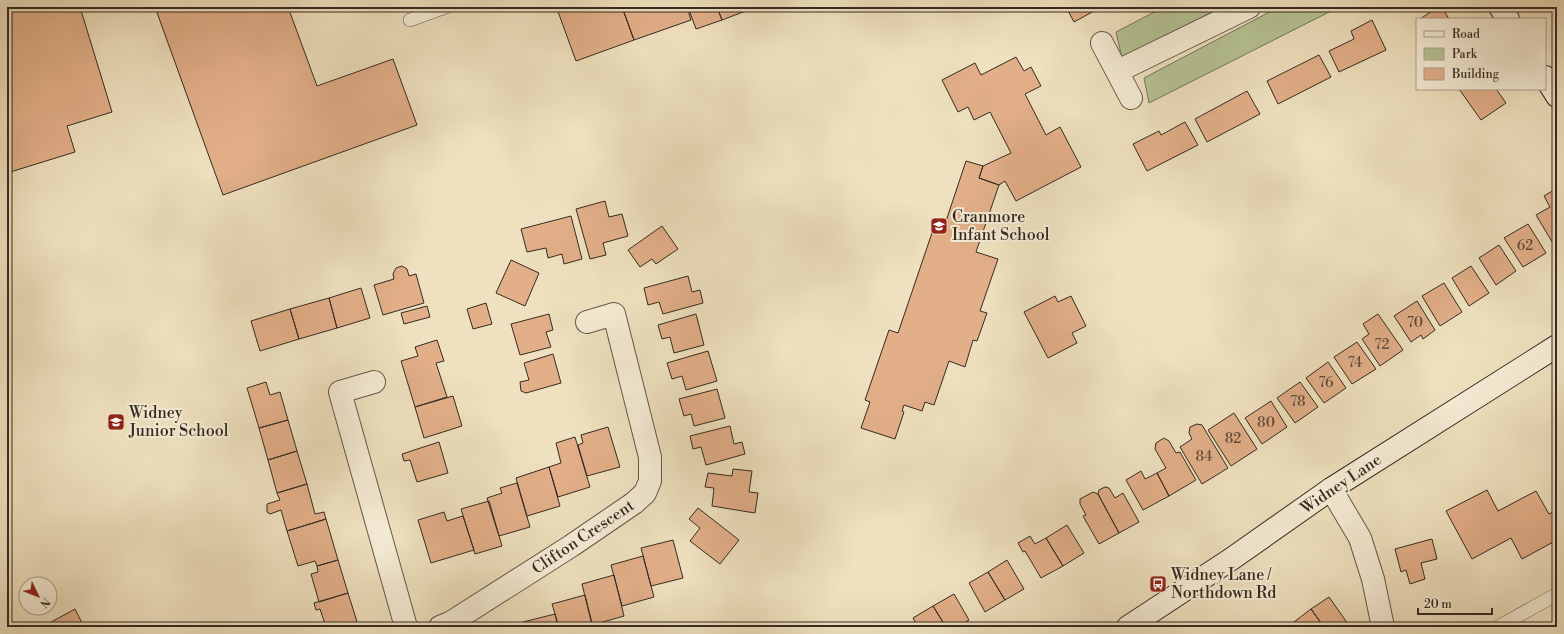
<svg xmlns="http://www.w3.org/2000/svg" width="1564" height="634" font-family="'Libre Bodoni',serif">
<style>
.green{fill:#b6c395;stroke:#75775c}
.building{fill:#e2af89;stroke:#342b22}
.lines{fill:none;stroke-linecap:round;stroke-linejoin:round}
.lane-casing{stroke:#635849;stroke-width:14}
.street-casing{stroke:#635849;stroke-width:24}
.secondary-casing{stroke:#342b22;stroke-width:24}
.lane{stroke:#f5ecd5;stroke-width:13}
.street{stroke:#f5ecd5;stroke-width:22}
.secondary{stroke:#f5ecd5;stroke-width:22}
.labels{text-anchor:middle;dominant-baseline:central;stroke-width:4;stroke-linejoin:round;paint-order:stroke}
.number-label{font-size:14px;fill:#604c3c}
.poi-label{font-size:16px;fill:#342b22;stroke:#f5ecd5;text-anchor:start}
.street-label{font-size:16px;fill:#342b22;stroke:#f5ecd5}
</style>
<rect width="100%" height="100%" fill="#efe1bf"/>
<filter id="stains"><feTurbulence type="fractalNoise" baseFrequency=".005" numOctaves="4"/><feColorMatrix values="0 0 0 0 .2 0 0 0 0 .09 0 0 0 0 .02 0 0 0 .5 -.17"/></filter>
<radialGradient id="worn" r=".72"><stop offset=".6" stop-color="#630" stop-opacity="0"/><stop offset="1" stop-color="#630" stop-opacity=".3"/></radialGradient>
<path class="green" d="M 1164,7 L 1222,7 L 1122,58 L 1116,32 Z
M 1279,7 L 1339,7 L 1149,103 L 1144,78 Z"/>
<path class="building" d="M 7,7 L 80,7 L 112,112 L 67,126 L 75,152 L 7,173 Z
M 155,7 L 288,7 L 317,86 L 393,59 L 417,125 L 223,195 Z
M 561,7 L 622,7 L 634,40 L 576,61 L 557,9 Z
M 622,7 L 687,7 L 691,20 L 634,40 Z
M 688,7 L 717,7 L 722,20 L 696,29 Z
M 717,7 L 741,7 L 743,12 L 722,20 Z
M 741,7 L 757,7 L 743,12 Z
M 1066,7 L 1091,7 L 1094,11 L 1074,22 Z
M 1438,7 L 1442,7 L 1449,19 L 1420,19 Z
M 1372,20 L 1386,50 L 1339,72 L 1329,51 L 1354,39 L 1351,31 Z
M 1319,55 L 1331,77 L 1278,104 L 1267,81 Z
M 1016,57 L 1024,71 L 1031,67 L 1041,86 L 1025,94 L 1046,135 L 1060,127 L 1081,167 L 1016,201 L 1005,181 L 999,185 L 979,178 L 983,166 L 1011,153 L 990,112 L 974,120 L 968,107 L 958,112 L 942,80 L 975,63 L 981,75 Z
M 1459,89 L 1496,89 L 1506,103 L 1481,120 Z
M 1247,91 L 1260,114 L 1207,142 L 1195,119 Z
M 1185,122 L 1198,145 L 1147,171 L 1133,144 L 1159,131 L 1161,135 Z
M 966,161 L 983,166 L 979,178 L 999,185 L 976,252 L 998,259 L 980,311 L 987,313 L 977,341 L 973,340 L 965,367 L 949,361 L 934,405 L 925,402 L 922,411 L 904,405 L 902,411 L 904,412 L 895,439 L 861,428 L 870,402 L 865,400 L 889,330 L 898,333 L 934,227 L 943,230 Z
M 1554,190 L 1557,195 L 1557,243 L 1554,245 L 1536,215 L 1550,207 L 1544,196 Z
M 605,201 L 609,217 L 622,214 L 628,236 L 603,243 L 606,255 L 590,259 L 576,209 Z
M 571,216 L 582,259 L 564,264 L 562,254 L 548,258 L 546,248 L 527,252 L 521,229 Z
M 1528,224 L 1546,253 L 1523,267 L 1504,238 Z
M 662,226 L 678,249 L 656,264 L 652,259 L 640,267 L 628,250 Z
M 1499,245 L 1516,271 L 1496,285 L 1479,258 Z
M 511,260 L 539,273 L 525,306 L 496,293 Z
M 402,266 L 407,269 L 409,276 L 416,274 L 424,303 L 383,315 L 374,285 L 394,279 L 393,274 L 396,268 Z
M 1471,266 L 1489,293 L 1469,306 L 1452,278 Z
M 688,276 L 692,292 L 700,290 L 703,303 L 663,314 L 659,302 L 648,305 L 644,288 Z
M 1444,283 L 1462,312 L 1440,326 L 1422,296 Z
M 361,288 L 370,318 L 337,328 L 329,298 Z
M 1055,296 L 1058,302 L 1071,296 L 1086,326 L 1072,333 L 1077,343 L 1048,358 L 1024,312 Z
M 329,298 L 337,328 L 299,339 L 290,309 Z
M 1417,301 L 1435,330 L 1423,339 L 1421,335 L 1411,342 L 1394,316 Z
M 486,303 L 492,324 L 473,329 L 467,309 Z
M 427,306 L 430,317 L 404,324 L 401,313 Z
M 290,309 L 299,339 L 260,351 L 251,321 Z
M 549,314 L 553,330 L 546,332 L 551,347 L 520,355 L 511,324 Z
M 696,314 L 704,345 L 674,353 L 670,337 L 662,339 L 658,325 Z
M 1378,314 L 1403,350 L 1380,366 L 1362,339 L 1369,334 L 1363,324 Z
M 437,340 L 444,361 L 436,363 L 447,397 L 415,407 L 401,361 L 418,356 L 415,347 Z
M 1357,342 L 1376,369 L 1352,384 L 1334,357 Z
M 708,351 L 717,381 L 686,390 L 682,376 L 672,379 L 667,363 Z
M 553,354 L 561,383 L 526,393 L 521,391 L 520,382 L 529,380 L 524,363 Z
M 1328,362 L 1346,388 L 1324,403 L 1306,378 Z
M 266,382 L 270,395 L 280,392 L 288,420 L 259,428 L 247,388 Z
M 1300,382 L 1318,407 L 1295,423 L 1277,398 Z
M 717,389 L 725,418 L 694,426 L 691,414 L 684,416 L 679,399 Z
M 453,396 L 462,426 L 424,438 L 415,407 Z
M 1271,401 L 1287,427 L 1262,444 L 1245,418 Z
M 1234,413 L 1257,449 L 1231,466 L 1208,430 Z
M 288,420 L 297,451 L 268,460 L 259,428 Z
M 1197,424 L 1202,425 L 1228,468 L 1202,484 L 1180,447 L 1192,439 L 1189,433 L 1190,427 Z
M 730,426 L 734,444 L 742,442 L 745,454 L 706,465 L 701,447 L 693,449 L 690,436 Z
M 608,427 L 620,467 L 587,476 L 578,445 L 583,443 L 581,435 Z
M 575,437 L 590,487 L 558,497 L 549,467 L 561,463 L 556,443 Z
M 1164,438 L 1169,441 L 1176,453 L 1180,452 L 1196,480 L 1169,496 L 1157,473 L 1166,468 L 1155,449 L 1156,443 Z
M 439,442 L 448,473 L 417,482 L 410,460 L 404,461 L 402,454 Z
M 297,451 L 307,484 L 277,493 L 268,460 Z
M 549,467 L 560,506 L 527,516 L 516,478 Z
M 733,469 L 752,471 L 749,492 L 758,493 L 755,513 L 712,506 L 714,488 L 705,487 L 708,473 L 732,476 Z
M 1141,471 L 1145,479 L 1157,473 L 1169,496 L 1143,510 L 1126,480 Z
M 517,483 L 530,527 L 499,536 L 487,498 L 502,493 L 500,488 Z
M 307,484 L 315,514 L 324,512 L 326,519 L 287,531 L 281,510 L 270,514 L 267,512 L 267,504 L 280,500 L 277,493 Z
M 1105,487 L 1109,488 L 1115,498 L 1123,493 L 1139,522 L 1119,533 L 1098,494 L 1099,490 Z
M 1487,490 L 1498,511 L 1536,491 L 1549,514 L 1557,510 L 1557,540 L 1522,559 L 1511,538 L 1472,559 L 1446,511 Z
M 1093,492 L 1098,494 L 1119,533 L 1099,544 L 1083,516 L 1086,515 L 1080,504 L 1080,499 Z
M 489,501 L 502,546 L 475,554 L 461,509 Z
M 698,508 L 739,540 L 720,564 L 690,541 L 700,528 L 689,519 Z
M 444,512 L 447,521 L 463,516 L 474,550 L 431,563 L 418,520 Z
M 326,519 L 338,560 L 317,566 L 315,561 L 298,566 L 287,531 Z
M 1067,525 L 1084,553 L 1063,566 L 1046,538 Z
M 1030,536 L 1035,544 L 1046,538 L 1063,566 L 1041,578 L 1025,551 L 1023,552 L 1018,543 Z
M 1432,539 L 1437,559 L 1421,563 L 1425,579 L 1410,584 L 1406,570 L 1401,572 L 1395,549 Z
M 673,540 L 683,578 L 651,586 L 641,548 Z
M 643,556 L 654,597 L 622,606 L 611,565 Z
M 338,560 L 348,593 L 319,602 L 311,574 L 318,572 L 317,566 Z
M 1007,560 L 1024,589 L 1005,600 L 988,572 Z
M 988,572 L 1005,600 L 985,612 L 969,583 Z
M 614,575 L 624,616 L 592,625 L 582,584 Z
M 348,593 L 358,625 L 350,627 L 326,627 L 320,609 L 316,610 L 314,603 Z
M 954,594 L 969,620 L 957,627 L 946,627 L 933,606 Z
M 585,595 L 593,627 L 559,627 L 552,604 Z
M 1329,597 L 1348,624 L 1344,627 L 1324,627 L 1311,609 Z
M 933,606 L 946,627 L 918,627 L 913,618 Z
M 75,609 L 84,627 L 42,627 Z
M 1311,609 L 1324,627 L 1297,627 L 1294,622 Z
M 555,614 L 558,627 L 525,627 L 523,622 Z"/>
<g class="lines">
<g class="lane-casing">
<path id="lane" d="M 410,20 L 446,7
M 1498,627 L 1557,594"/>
</g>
<g class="street-casing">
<path id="street" d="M 1102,43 L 1131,98
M 1118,71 L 1249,7
M 374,382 L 340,392 L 406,627
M 1331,489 L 1360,538 L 1373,579 L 1383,627
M 440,627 L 450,623 L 571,546 L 634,503 L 645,493 L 650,481 L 650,457 L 614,314 L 587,322"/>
</g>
<g class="secondary-casing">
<path id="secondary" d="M 1500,7 L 1508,19
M 1545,77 L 1557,96
M 1128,627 L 1230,560 L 1331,489 L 1557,346"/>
</g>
<use href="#lane" class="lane"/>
<use href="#street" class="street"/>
<use href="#secondary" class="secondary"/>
</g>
<defs>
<g id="school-square" transform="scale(0.9)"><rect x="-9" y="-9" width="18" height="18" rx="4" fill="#8f2418" stroke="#f5ecd5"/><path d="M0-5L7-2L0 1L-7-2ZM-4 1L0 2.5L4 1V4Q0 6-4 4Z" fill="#fff"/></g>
<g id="bus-square" transform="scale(0.9)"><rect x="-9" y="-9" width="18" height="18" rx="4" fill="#8f2418" stroke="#f5ecd5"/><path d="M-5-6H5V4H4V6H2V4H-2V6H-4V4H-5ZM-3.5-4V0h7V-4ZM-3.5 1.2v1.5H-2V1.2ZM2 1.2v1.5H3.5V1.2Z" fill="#fff"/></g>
</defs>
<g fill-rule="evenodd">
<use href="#school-square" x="939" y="226"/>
<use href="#school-square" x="116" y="422"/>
<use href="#bus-square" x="1158" y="584"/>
</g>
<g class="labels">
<g class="number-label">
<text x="1525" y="246">62</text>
<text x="1415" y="323">70</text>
<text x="1382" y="345">72</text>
<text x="1355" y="363">74</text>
<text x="1326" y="383">76</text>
<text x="1298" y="402">78</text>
<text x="1266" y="423">80</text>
<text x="1233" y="439">82</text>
<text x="1204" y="457">84</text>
</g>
<g class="poi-label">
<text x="952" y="217">Cranmore<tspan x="952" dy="18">Infant School</tspan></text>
<text x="129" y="413">Widney<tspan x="129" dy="18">Junior School</tspan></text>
<text x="1171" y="575">Widney Lane /<tspan x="1171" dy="18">Northdown Rd</tspan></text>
</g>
<g class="street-label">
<text transform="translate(1341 484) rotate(-34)">Widney Lane</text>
<text transform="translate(583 537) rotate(-34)">Clifton Crescent</text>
</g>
</g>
<rect width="1564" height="634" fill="none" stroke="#efe1bf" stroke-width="24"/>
<rect x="8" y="8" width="1548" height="618" fill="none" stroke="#342b22" stroke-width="2"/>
<rect x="12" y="12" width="1540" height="610" fill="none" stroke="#342b22"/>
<rect x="1416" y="18" width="130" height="72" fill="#f5ecd5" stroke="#a89f8d"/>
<rect x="1424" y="31" width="20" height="6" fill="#f5ecd5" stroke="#a89f8d"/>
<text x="1452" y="38" font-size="12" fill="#342b22">Road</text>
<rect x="1424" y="48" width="20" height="12" fill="#b6c395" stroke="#a89f8d"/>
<text x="1452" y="58" font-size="12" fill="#342b22">Park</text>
<rect x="1424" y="68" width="20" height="12" fill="#e2af89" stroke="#a89f8d"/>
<text x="1452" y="78" font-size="12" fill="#342b22">Building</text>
<g transform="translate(38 596) rotate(133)"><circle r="19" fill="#f5ecd5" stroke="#a89f8d"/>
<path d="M0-3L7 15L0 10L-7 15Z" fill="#8f2418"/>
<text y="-6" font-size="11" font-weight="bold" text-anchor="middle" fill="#342b22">N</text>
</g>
<path d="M1418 608v6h74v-6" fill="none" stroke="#342b22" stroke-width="2"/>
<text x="1424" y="608" font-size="12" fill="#342b22" stroke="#f5ecd5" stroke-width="3" paint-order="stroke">20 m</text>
<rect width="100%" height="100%" filter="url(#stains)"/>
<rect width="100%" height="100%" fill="url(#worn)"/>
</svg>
